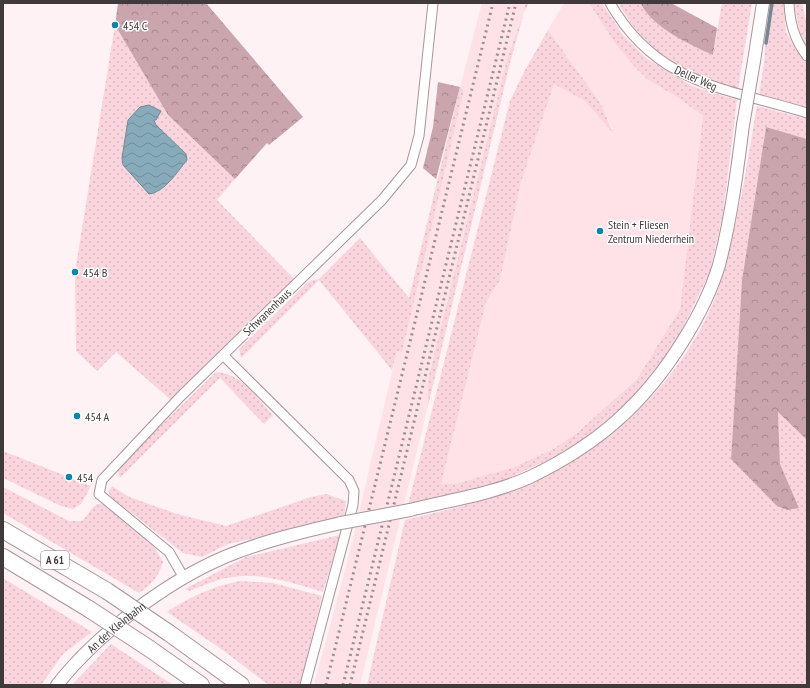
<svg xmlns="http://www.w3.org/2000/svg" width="810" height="688" font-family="'PT Sans Narrow',sans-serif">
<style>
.built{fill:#ffe2e8}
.grass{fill:url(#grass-dots);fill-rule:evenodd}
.forest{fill:url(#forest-crowns)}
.water{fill:url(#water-waves);stroke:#728994}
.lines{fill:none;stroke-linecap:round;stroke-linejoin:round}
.stream{stroke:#728994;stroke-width:3.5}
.minor-casing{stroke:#a79599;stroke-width:11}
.secondary-casing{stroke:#a79599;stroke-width:14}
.motorway-casing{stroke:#a79599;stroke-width:18}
.minor{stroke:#fff;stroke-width:9}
.secondary{stroke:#fff;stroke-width:12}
.motorway{stroke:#fff;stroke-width:16}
.rail{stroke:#998f91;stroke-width:3;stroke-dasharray:2 4;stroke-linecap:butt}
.secondary-bridge-casing{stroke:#a79599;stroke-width:14;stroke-linecap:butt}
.motorway-bridge-casing{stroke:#a79599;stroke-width:18;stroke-linecap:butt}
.secondary-bridge{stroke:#fff;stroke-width:12}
.motorway-bridge{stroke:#fff;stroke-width:16}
.poi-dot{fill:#0986aa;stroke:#fff;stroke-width:1.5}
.labels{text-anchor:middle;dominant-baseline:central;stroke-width:3;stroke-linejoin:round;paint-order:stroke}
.shield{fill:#fff;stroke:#7a7576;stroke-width:1}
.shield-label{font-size:11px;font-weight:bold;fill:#413a3b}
.poi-label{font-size:12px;fill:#413a3b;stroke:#fff;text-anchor:start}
.street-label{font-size:12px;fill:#413a3b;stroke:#fff}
</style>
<defs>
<pattern id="grass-dots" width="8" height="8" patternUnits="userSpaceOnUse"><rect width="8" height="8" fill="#fad5dd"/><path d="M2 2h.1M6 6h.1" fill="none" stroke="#d8b8bf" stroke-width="1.8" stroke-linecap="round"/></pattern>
<pattern id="forest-crowns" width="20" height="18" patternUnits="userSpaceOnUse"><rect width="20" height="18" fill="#cba5ad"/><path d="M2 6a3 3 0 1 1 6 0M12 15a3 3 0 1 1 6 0" fill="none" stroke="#a6878e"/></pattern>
<pattern id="water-waves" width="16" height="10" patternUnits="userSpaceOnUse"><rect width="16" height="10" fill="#87abba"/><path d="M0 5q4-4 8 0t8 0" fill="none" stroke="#708c98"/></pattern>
</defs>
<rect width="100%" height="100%" fill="#fff2f5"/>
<path class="built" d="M 482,3 L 525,3 L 524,12 L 507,59 L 428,380 L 428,406 L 360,685 L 314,685 L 347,563 L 397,351 L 402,351 L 464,90 L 460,87 Z
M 564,3 L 589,3 L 617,46 L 634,66 L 647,79 L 680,99 L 703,116 L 680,309 L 637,379 L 577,433 L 555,448 L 512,468 L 455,484 L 441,484 L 486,302 L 500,280 L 521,182 L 554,84 L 585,101 L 613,131 L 601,104 L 548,30 Z"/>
<path class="grass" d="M 525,3 L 529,3 L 524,12 L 510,63 L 428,406 L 428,380 L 507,59 L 524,12 Z
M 589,3 L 602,3 L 623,35 L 646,58 L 692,86 L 737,100 L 723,213 L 710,272 L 670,354 L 622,408 L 584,439 L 550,459 L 505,480 L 408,505 L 510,101 L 525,70 L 548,30 L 601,104 L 613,133 L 585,101 L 554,84 L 521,182 L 500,280 L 486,302 L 441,484 L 455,484 L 512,468 L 555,448 L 577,433 L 637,379 L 680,309 L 703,116 L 680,99 L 647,79 L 634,66 L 617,46 Z
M 618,3 L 640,3 L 643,8 L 713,55 L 722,3 L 752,3 L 738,89 C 684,73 647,54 618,3 Z
M 769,3 L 784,3 L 786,33 L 807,64 L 807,107 L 759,95 L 764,63 Z
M 794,3 L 802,3 L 807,25 L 807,47 L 801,39 Z
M 115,25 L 168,115 L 235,179 L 217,200 L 295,280 L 171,400 L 116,352 L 97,371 L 76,351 L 75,272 ZM 149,105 L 156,125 L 186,154 L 187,160 L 166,184 L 156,193 Z
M 460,87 L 464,90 L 402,352 L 397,351 L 392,370 L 319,280 L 241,358 L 239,349 L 309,281 L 319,279 L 360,238 L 409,298 Z
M 757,106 L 807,119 L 807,139 L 766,127 L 742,280 L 731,459 L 799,508 L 780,464 L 778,411 L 807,440 L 807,685 L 367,685 L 405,520 C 429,514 453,509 476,502 C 578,473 671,402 713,303 C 719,289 723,272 727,257 C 741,208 748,157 757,106 Z
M 216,372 C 241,373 257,398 273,415 L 264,424 L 220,378 L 120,478 L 117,468 Z
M 3,451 L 91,486 L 81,504 L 73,509 L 61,506 L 3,478 Z
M 112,486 L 129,497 L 177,514 L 226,526 L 311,497 L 326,494 L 346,501 L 344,518 L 228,544 L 202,557 L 183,553 L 112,498 L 108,492 Z
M 3,487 L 69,521 L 82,521 C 91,512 94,499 108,505 L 155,548 L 163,562 C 158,578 152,584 139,593 L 3,513 Z
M 340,535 L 323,592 C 292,583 259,571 227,578 C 214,580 201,587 189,591 L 185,589 L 246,557 Z
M 3,578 L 92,632 L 63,654 L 41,685 L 3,685 Z
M 240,581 L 273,583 L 322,596 L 300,685 L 269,685 L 224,651 L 167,612 C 189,597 214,586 240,581 Z
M 111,644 L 173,685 L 72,685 Z"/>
<path class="forest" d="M 118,3 L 206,3 L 303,117 L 269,145 L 267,143 L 235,179 L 168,115 L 115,25 Z
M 640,3 L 671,3 L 717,28 L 713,55 C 687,43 655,29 640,3 Z
M 438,82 L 460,87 L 436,179 L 423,168 L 433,127 Z
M 766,127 L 807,139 L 807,440 L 778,412 L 780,464 L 799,508 L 787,510 L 777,506 L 731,459 L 742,280 Z"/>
<path class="water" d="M 149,105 L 161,111 L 156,120 L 154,120 L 156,125 L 186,154 L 187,160 C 177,172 165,192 149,194 L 123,165 L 122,158 L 128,120 L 140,107 Z"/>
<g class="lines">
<path class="stream" d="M 766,43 L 772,3"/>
<g class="minor-casing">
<path id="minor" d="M 610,3 C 657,85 726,88 807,113
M 789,3 C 790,23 794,39 807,56
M 223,355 L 349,480 L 354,491 L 353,505 L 305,685
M 184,578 L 169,552 L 99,494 L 102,480 L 180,397 L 382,200 L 411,165 L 419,136 L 433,3"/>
</g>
<g class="secondary-casing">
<g id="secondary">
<path d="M 754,61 L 763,3"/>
<path d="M 410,510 C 450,500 493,494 530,477 C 597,445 644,404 683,341 C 698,317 711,292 719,265 C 731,219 737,172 743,125"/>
<path id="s1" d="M 57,685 C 97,634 167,581 227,556 C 264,541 302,532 341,523"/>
</g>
</g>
<g class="motorway-casing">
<path id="motorway" d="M 3,530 L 107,591
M 3,557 L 89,609
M 169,633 L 241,685
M 150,649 L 201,685"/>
</g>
<use href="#minor" class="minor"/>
<use href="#secondary" class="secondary"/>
<use href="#motorway" class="motorway"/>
<path class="rail" d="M 326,685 L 493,3
M 343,685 L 510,3
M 350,685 L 516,3"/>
<g class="secondary-bridge-casing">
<path id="secondary-bridge" d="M 743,125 L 754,61
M 341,523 L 410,510"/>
</g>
<g class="motorway-bridge-casing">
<path id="motorway-bridge" d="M 107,591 L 169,633
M 89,609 L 150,649"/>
</g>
<use href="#secondary-bridge" class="secondary-bridge"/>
<use href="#motorway-bridge" class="motorway-bridge"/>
</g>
<g class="poi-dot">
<circle cx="115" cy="25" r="4"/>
<circle cx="600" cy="231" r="4"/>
<circle cx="75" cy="272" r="4"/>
<circle cx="77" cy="416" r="4"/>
<circle cx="69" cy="477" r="4"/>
</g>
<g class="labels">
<rect class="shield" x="41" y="551" width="28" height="18" rx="3"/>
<g class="shield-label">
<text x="55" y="560">A 61</text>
</g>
<g class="poi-label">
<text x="123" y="25">454 C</text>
<text x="608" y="224">Stein + Fliesen<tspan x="608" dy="14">Zentrum Niederrhein</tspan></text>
<text x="83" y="272">454 B</text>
<text x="85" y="416">454 A</text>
<text x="77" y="477">454</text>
</g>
<g class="street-label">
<text transform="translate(696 78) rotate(24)">Deller Weg</text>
<text transform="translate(267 312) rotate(-44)">Schwanenhaus</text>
<text stroke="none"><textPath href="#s1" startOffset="83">An der Kleinbahn</textPath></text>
</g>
</g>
<rect width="810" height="688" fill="none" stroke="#413a3b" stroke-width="8"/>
</svg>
